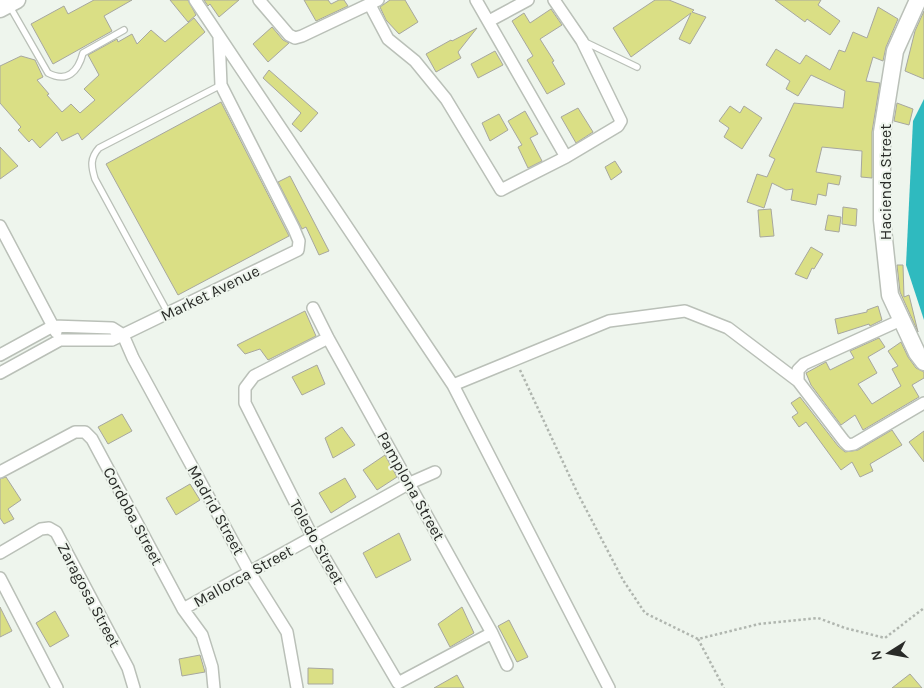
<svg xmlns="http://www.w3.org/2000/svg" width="924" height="688" font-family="Karla,sans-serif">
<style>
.water{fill:#2fbabf}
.building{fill:#dadf85;stroke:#a7a79f}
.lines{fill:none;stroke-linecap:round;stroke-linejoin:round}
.lane-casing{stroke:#bac0b8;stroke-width:8}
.street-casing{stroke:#bac0b8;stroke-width:14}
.secondary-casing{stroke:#bac0b8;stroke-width:19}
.path{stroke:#b0b6af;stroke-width:2.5;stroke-dasharray:2.5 2.5;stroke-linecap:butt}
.lane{stroke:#fff;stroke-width:5.5}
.street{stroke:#fff;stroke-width:11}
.secondary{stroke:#fff;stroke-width:16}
.labels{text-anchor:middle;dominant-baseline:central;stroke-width:4;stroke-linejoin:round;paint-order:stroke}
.street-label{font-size:16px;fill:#292b28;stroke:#eef5ed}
</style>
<rect width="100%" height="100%" fill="#eef5ed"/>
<path class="water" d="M 924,99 L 924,320 L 906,265 L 913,121 Z"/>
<path class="building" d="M 94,0 L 132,0 L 104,16 L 112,31 L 53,64 L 31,24 L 64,6 L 68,14 Z
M 170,0 L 188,0 L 196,15 L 188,22 Z
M 204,0 L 239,0 L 219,17 L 210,4 L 208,6 Z
M 304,0 L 328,0 L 331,4 L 339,0 L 344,0 L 348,6 L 316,21 Z
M 390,0 L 405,0 L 418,22 L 399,34 L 386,20 L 380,7 Z
M 655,0 L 669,0 L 694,10 L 692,12 L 706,17 L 690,44 L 679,39 L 691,13 L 631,57 L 613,28 Z
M 775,0 L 821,0 L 818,5 L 840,21 L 830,35 L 807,19 L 805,22 Z
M 878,7 L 898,19 L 886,47 L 883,61 L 873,57 L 866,81 L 880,83 L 872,132 L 872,178 L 861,177 L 862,151 L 822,147 L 816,172 L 841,176 L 839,185 L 828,183 L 826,196 L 818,194 L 816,205 L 791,200 L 793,189 L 786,190 L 772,183 L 764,208 L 747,202 L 757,174 L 767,177 L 775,159 L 769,156 L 794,103 L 843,108 L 845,91 L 811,75 L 798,96 L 786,89 L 790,81 L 766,65 L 776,49 L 800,64 L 806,55 L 830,70 L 839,50 L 845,52 L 853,32 L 867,38 Z
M 551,9 L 562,25 L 540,39 L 554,61 L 552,62 L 565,84 L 547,94 L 527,60 L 533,56 L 512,21 L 524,13 L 530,23 Z
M 924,11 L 924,79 L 905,71 L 915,31 Z
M 194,18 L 205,32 L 82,140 L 78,133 L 62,141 L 57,132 L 40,148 L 32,139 L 29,142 L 18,130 L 21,127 L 0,103 L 0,66 L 21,56 L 35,60 L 43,77 L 37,80 L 49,94 L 47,95 L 62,112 L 71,104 L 80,113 L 95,100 L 84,89 L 99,75 L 88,55 L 117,39 L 118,42 L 132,34 L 137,44 L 151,30 L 165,42 Z
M 272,27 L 283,40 L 289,43 L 268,62 L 253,44 Z
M 477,28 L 458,52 L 461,58 L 436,72 L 426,54 L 451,40 L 452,41 Z
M 495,51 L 503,65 L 478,78 L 471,64 Z
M 269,70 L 318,113 L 301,132 L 292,124 L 301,113 L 263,78 Z
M 221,102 L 289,236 L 178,295 L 106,164 Z
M 897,103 L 913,109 L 909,125 L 894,121 Z
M 730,106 L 740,113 L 744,106 L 762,118 L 742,149 L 724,137 L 729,128 L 719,121 Z
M 578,108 L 593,132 L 576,143 L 561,117 Z
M 525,111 L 538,134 L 530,138 L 542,161 L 528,168 L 518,147 L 522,145 L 508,121 Z
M 499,114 L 508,130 L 490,141 L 482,123 Z
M 0,147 L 18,166 L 0,179 Z
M 615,161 L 622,172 L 611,180 L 605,167 Z
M 290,176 L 329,251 L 319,255 L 306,227 L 302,229 L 278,182 Z
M 843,207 L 857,209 L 856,226 L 842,224 Z
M 771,209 L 774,236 L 760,237 L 758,210 Z
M 828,215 L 841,217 L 839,232 L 825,230 Z
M 811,247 L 823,254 L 814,269 L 812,268 L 807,279 L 795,274 Z
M 897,265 L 903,265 L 904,297 L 909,295 L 918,332 L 900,292 Z
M 878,306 L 882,320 L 870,326 L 869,324 L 838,334 L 835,319 L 867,312 L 867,310 Z
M 305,311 L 316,336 L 268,360 L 260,349 L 245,354 L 237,345 Z
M 879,338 L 885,347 L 868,357 L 877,373 L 858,384 L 872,404 L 901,386 L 892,369 L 898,366 L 888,351 L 901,342 L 908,357 L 916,368 L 924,372 L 924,378 L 912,385 L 919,397 L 863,430 L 855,415 L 841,425 L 811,385 L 806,373 L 826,362 L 830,370 L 854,358 L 850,351 Z
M 317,365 L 325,384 L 302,395 L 292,377 Z
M 800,397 L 838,446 L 845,452 L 858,450 L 892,430 L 902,445 L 870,464 L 873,471 L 860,477 L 852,462 L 841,470 L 806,422 L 799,427 L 792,417 L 798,413 L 791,403 Z
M 122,414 L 132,431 L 108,444 L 98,427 Z
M 342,427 L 355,445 L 333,458 L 325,438 Z
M 924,431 L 924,462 L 909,442 Z
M 385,455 L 397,477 L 377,490 L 363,470 Z
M 6,477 L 21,500 L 8,509 L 14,519 L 4,524 L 0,518 L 0,479 Z
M 345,478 L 356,497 L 331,513 L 319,493 Z
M 190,484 L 200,500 L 176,515 L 166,498 Z
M 399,533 L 411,560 L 376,578 L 363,553 Z
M 0,607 L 12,631 L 0,637 Z
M 462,607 L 474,633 L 450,647 L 438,624 Z
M 55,611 L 69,636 L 50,647 L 36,623 Z
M 509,620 L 528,657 L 517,662 L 498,626 Z
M 200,655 L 205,672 L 182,676 L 179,659 Z
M 308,668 L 333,669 L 333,684 L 308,684 Z
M 910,674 L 922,688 L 892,688 Z
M 457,675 L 464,688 L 434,688 Z"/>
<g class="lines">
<g class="lane-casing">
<path id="lane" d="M 9,5 L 48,73 C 67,83 78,72 83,53 L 124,30
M 585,42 L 637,67
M 168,313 L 95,179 C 91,166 90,158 99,148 L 221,85"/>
</g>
<g class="street-casing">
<path id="street" d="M 195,0 L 453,385 L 609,688
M 259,0 L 289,35 L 295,38 L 302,36 L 378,0
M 476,0 L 566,157
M 370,5 L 388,39 L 415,61 L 446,99 L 501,190 L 566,157 L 618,126 L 621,121 L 582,41 L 554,0
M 489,21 L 528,0
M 0,226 L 56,332
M 313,308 L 328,338 L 492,633 L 507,665
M 901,320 L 804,364 L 798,370 L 798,381 L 844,441 L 848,445 L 854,444 L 924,403
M 123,335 L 133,358 L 250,573 L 287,632 L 297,688
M 328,338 L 254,376 L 245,388 L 245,403 L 313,538 L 398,683 L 492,633
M 0,355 L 53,326 L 112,328 L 123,335
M 0,373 L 60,340 L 112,340 L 298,250 L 299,241 L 294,229 L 221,85 L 219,37
M 453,385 L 609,321 L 685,311 L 728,328 L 798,381
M 0,472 L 75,432 L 85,432 L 92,439 L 183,609 L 202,635 L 212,667 L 214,688
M 0,553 L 41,529 L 49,528 L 56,532 L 128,668 L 134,688
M 0,578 L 57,688
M 183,609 L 410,483 L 435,472"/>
</g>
<g class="secondary-casing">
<path id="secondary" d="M 918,0 L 895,51 L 882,132 L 882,220 L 890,295 L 917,353 L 924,362
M 0,9 L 17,0"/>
</g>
<path class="path" d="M 520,370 L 577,492 L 623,580 L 645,613 L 698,639 L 759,624 L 818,618 L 845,628 L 885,638 L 924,608
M 698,639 L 724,688"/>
<use href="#lane" class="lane"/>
<use href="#street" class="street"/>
<use href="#secondary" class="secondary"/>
</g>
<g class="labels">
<g class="street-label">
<text transform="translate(885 182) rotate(-90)">Hacienda Street</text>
<text transform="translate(210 293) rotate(-26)">Market Avenue</text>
<text transform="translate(411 486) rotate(61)">Pamplona Street</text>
<text transform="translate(216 510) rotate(61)">Madrid Street</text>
<text transform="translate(133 516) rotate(62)">Cordoba Street</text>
<text transform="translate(317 542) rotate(61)">Toledo Street</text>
<text transform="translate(243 576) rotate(-29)">Mallorca Street</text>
<text transform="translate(89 595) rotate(62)">Zaragosa Street</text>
</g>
</g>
<g transform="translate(889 653) rotate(259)" stroke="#eef5ed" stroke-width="4" paint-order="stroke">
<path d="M0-4L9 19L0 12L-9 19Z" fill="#292b28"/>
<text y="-8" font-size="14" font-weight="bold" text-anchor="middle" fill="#292b28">N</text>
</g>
</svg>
